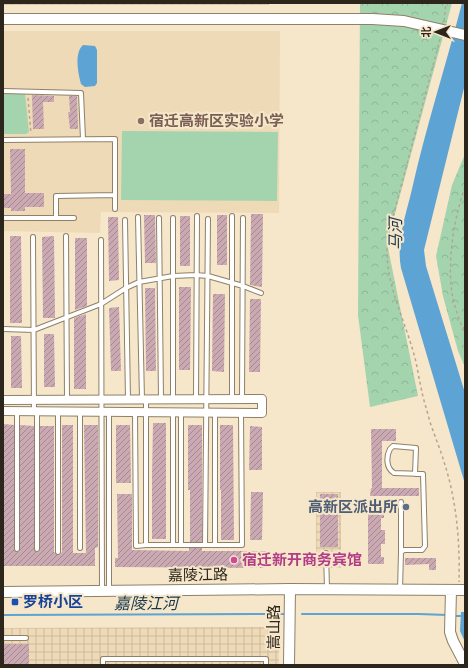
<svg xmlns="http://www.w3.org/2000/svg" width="468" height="668" font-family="Signika,'Noto Sans SC',sans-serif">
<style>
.built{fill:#eedab7}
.industrial{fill:url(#industrial-grid)}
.forest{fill:url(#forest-crowns)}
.park{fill:#a3d4ae}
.water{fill:#5da3d4}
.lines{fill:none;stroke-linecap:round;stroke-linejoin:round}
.stream{stroke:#5da3d4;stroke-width:2}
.building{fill:url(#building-hatch)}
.service-casing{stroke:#8f8067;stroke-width:6}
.minor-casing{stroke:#8f8067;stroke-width:10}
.tertiary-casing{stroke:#8f8067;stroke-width:12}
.path{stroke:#b3a690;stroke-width:1.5;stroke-dasharray:3 3;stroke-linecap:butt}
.service{stroke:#fff;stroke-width:4}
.minor{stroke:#fff;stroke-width:8}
.tertiary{stroke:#fff;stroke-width:10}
.education-dot{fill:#8d6e63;stroke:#f6e6ca;stroke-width:1.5}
.service-dot{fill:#5c6f8a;stroke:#f6e6ca;stroke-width:1.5}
.hotel-dot{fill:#d1479c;stroke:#f6e6ca;stroke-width:1.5}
.transit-dot{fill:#1a4fb4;stroke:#f6e6ca;stroke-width:1.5}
.labels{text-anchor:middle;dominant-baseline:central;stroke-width:4;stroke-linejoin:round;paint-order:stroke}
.education-label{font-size:15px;font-weight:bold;fill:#785e54;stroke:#f6e6ca;text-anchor:start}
.service-label{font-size:15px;font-weight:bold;fill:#4e5e75;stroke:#f6e6ca;text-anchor:end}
.hotel-label{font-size:15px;font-weight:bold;fill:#b23c85;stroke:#f6e6ca;text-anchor:start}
.street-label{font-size:15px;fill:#2c261c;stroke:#f6e6ca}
.transit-label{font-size:15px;font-weight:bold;fill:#164399;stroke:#f6e6ca;text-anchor:start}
.water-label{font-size:16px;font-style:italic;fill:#18374c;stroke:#f6e6ca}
</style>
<defs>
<pattern id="industrial-grid" width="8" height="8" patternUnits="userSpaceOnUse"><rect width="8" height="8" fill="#eedab7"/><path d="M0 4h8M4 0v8" fill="none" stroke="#ccbb9d"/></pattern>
<pattern id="forest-crowns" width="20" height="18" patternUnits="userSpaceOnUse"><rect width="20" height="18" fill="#a3d4ae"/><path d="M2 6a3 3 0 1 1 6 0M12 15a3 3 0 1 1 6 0" fill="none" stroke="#8cb695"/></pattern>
<pattern id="building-hatch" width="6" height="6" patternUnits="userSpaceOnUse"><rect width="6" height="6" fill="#caa9b3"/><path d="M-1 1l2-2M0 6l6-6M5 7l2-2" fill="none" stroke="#a48991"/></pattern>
</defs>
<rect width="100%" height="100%" fill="#f6e6ca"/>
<path class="built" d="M 3,31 L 280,31 L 279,213 L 101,212 L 100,233 L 3,231 Z"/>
<path class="industrial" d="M 3,3 L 269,3 L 269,5 L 3,5 Z
M 316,492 L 341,492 L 341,568 L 316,568 Z
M 279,627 L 279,665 L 3,665 L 3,628 Z"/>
<path class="forest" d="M 360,3 L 452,3 L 387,243 L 418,396 L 370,407 L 358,315 Z
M 465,154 L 465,367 L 458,351 L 443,296 L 436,256 L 452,185 Z"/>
<path class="park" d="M 3,93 L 25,94 L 29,132 L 26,134 L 3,134 Z
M 122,131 L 278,132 L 277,201 L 121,200 Z"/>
<path class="water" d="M 462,3 L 465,3 L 465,84 L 424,250 L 426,266 L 465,393 L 465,484 L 401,268 C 396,241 406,215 412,189 C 426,127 446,65 462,3 Z
M 83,45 L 95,46 L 97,50 L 97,83 L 95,86 L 85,87 L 81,84 C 78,73 74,53 83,45 Z
M 461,612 L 465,612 L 465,642 L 460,631 Z"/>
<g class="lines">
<path class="stream" d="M 302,614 L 418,614 L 448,615
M 3,615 L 286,614
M 454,616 L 465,616"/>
</g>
<path class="building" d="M 32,95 L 54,96 L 54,102 L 43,102 L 44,129 L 33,129 Z
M 69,96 L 77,96 L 78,129 L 70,129 L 68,112 L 70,112 Z
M 10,149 L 25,149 L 25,193 L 44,193 L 44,207 L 25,207 L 25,211 L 11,211 L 11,208 L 3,208 L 3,194 L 11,194 Z
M 251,214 L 263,214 L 262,287 L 250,285 Z
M 144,215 L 155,215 L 156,263 L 145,263 Z
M 217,215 L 227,215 L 227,265 L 217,265 Z
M 180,216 L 190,216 L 190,266 L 180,266 Z
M 108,217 L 118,217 L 119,280 L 109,281 Z
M 10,236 L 21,236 L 22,323 L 10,323 Z
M 54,236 L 55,318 L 43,318 L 42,237 Z
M 75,238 L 87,238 L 87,306 L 75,310 Z
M 179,287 L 191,287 L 190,370 L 179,370 Z
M 145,288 L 155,288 L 156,371 L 146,371 Z
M 213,294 L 225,294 L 224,372 L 212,371 Z
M 250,299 L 261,299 L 260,372 L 249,372 Z
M 119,307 L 121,371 L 111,371 L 109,308 Z
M 86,314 L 86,389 L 74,389 L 74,318 Z
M 44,334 L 54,334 L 55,387 L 44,387 Z
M 11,336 L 21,336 L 22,388 L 11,388 Z
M 153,423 L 166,423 L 166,539 L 152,539 L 152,476 Z
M 3,424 L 14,425 L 14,549 L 17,552 L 19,552 L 20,549 L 20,425 L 34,426 L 34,549 L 37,552 L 39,552 L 40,549 L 40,426 L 54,426 L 54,552 L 58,555 L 60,555 L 62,552 L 62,425 L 73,425 L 73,553 L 86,553 L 84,425 L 98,425 L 98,547 L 95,548 L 95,566 L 3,566 Z
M 116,425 L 130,425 L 131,483 L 116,483 Z
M 188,425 L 202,425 L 202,542 L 190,542 L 190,490 L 188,490 Z
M 220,425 L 233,425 L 234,540 L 221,540 L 221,490 L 220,490 Z
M 250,426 L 262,427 L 262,470 L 249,470 Z
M 371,429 L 396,429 L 396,441 L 382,441 L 382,488 L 419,488 L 419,496 L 370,496 L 371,488 L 372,488 Z
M 251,492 L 263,492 L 262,540 L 250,540 Z
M 117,494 L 132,494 L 132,550 L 189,551 L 189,548 L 202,548 L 202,551 L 267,551 L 267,568 L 115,567 L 115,558 L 118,558 Z
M 320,494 L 338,494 L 338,547 L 320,547 Z
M 368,509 L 384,509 L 384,518 L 381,518 L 381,530 L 385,530 L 385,544 L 381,544 L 381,557 L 384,557 L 384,564 L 368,564 Z
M 405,558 L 436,558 L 436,570 L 429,570 L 429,564 L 405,565 Z
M 3,644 L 29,644 L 29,665 L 3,665 Z"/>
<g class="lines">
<g class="service-casing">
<path id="service" d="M 3,91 L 81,93 L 83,139
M 3,140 L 115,139 L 115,209
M 232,216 L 232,399
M 138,217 L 142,399
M 3,218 L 74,218
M 56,218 L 56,196 L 115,195
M 159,218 L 161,399
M 173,218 L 173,399
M 125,220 L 128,399
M 66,236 L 67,399
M 33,237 L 34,411
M 101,240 L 102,591
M 3,329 L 34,330 L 101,304 L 126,288 L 139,282 L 173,276 L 196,275 L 208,276 L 243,286 L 261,293
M 196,399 L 197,216
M 242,399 L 243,218
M 146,400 L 146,545 L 242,545 L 241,413
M 17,412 L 17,549
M 58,412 L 58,552
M 109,412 L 109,591
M 135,412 L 136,546 L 146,545
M 173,412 L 173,545
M 181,412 L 181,545
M 215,412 L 215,545
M 401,502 L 401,552
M 205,545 L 208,219
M 80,548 L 80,412
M 37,549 L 37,412
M 326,553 L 327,588
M 400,590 L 401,552 L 404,550 L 422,550 L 425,546 L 423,474 L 394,473 C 386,468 386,457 390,449 L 393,446 L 416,448 L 415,474
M 3,638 L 26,638
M 103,665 L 103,659 L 266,659 L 266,665"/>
</g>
<g class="minor-casing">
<path id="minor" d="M 3,400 L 262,399 L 262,413 L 3,411"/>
</g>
<g class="tertiary-casing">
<path id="tertiary" d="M 3,19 L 372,19 L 404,21 L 465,35
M 451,590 L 450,632 L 453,641 L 465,664
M 3,592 L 290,589 L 465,590
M 289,665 L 290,589"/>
</g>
<path class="path" d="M 444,21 L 446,3
M 440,39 L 394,213 C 391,225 387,238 387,252 C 387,286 404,319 413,351 C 417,363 418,375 421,387 C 423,399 427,410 430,422 C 435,437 441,451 445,465 C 457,503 460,544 459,582
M 28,98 L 31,134
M 465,187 C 454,218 447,261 452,293 C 454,307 460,321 465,334"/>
<use href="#service" class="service"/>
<use href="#minor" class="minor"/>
<use href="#tertiary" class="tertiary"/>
</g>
<circle class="education-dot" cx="141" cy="121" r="4"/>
<circle class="service-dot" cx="406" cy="507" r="4"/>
<circle class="hotel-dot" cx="234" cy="560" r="4"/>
<rect class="transit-dot" x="11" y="598" width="8" height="8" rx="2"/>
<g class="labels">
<g class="education-label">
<text x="149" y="121">宿迁高新区实验小学</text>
</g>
<g class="service-label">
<text x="398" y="507">高新区派出所</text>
</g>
<g class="hotel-label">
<text x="242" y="560">宿迁新开商务宾馆</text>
</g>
<g class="street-label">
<text transform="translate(198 575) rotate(-1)">嘉陵江路</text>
<text transform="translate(274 627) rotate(-90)">嵩山路</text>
</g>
<g class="transit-label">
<text x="23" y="602">罗桥小区</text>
</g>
<g class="water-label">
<text transform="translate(396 234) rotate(-90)">马河</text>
<text x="146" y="604">嘉陵江河</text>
</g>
</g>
<rect width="468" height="668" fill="none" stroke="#2c261c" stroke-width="8"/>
<g transform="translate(436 32) rotate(270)" stroke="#f6e6ca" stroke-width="3" paint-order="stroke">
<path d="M0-3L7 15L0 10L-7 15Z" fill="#2c261c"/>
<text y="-6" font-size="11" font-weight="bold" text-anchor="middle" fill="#2c261c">北</text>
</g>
</svg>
